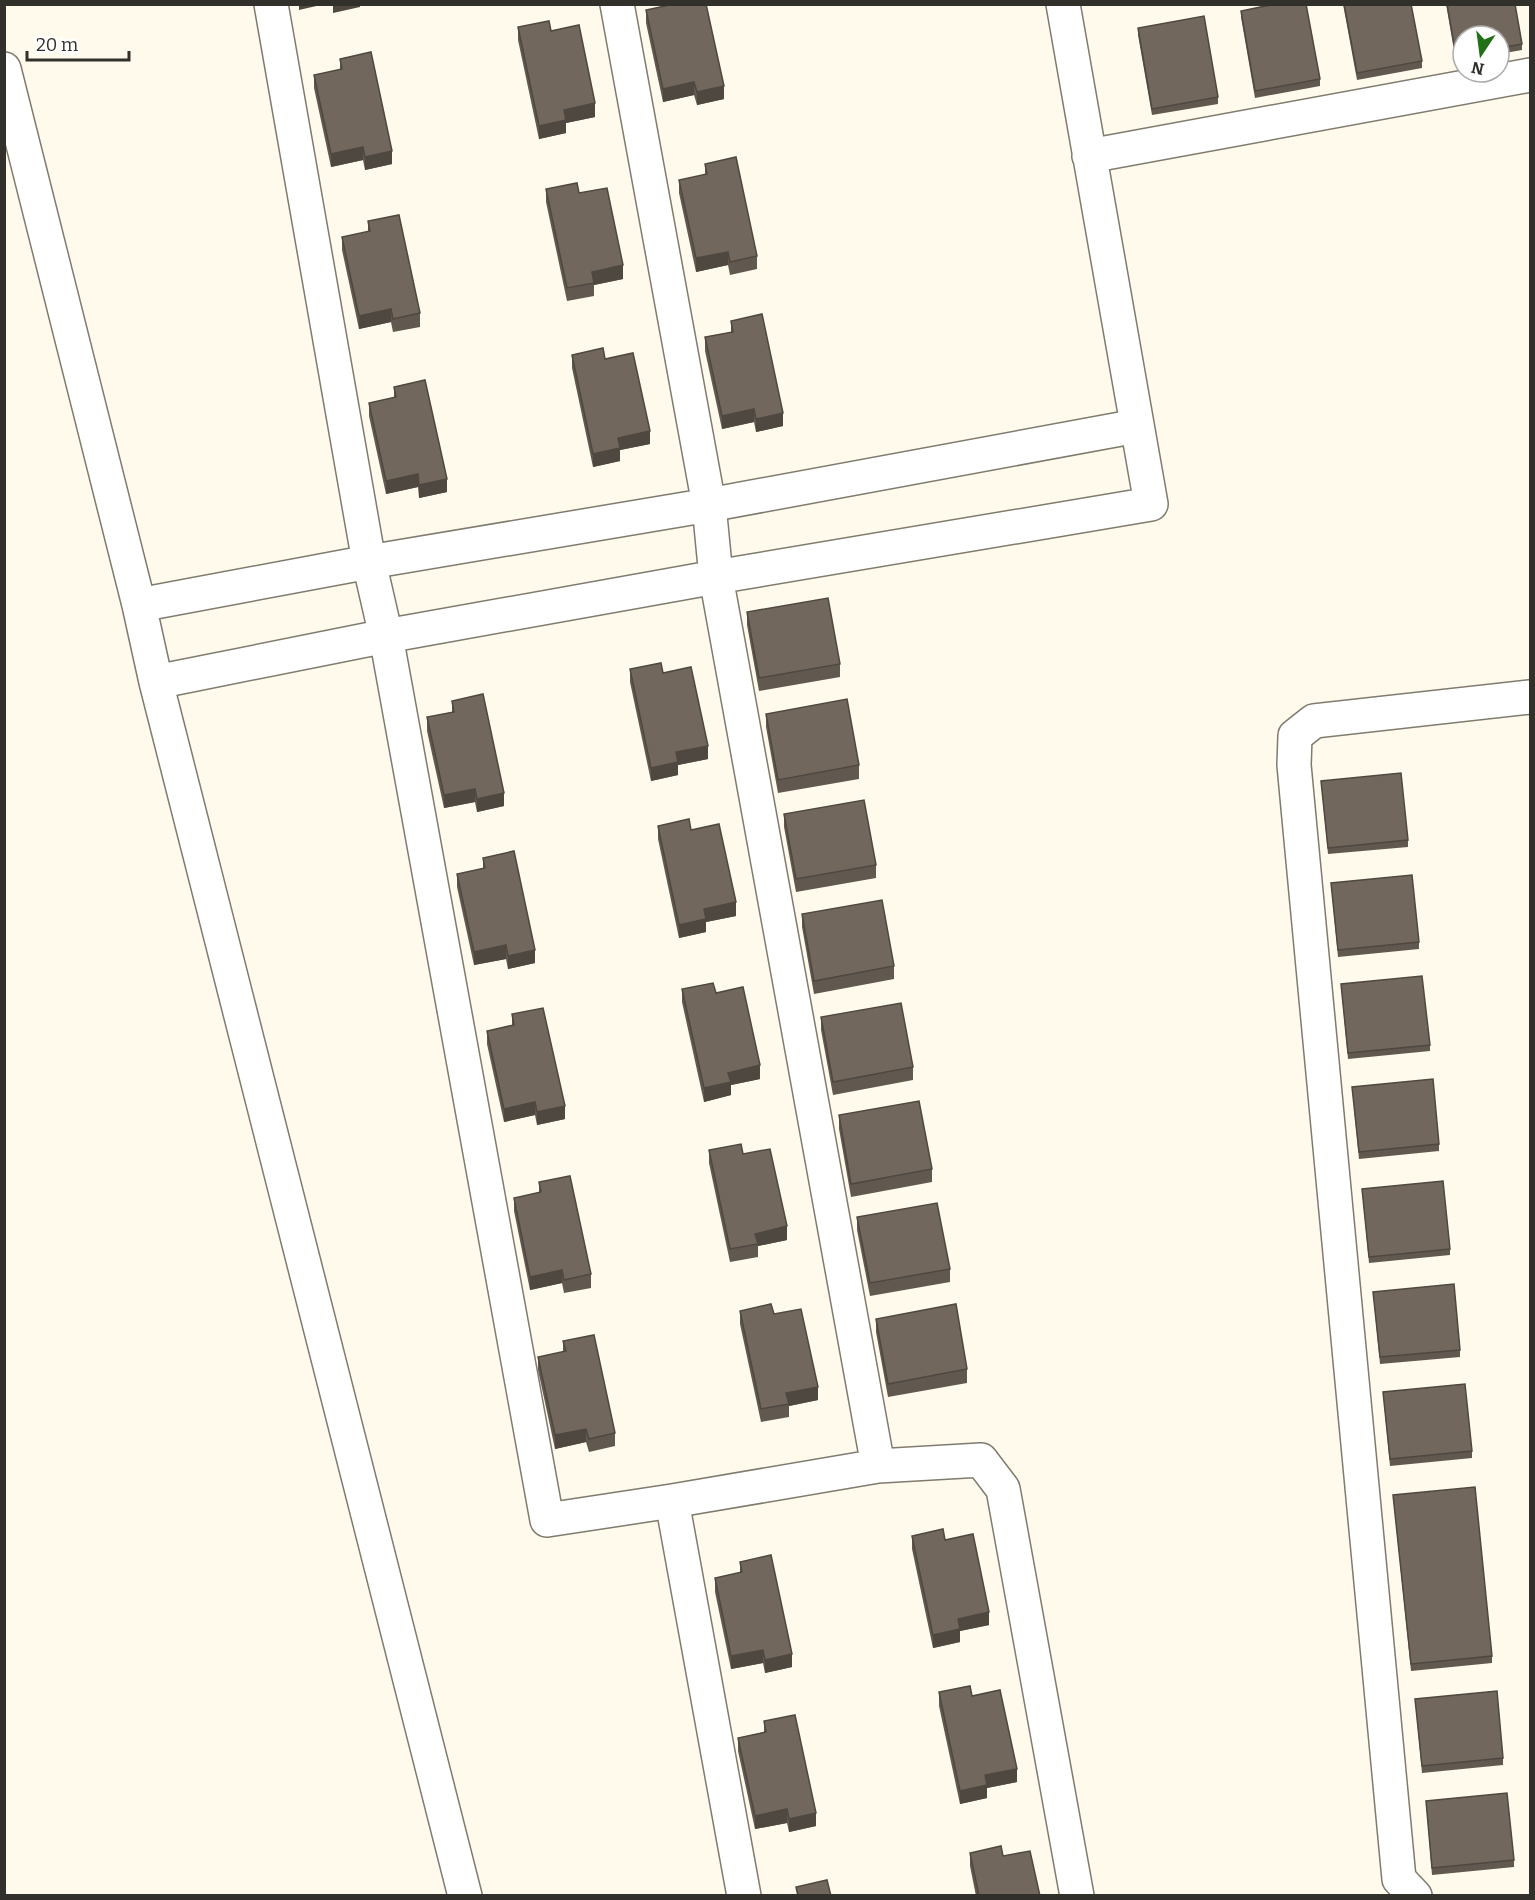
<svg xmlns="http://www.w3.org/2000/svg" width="1535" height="1900" font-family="Bitter,serif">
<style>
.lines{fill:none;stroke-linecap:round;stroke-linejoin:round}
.minor-casing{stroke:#7f7b6e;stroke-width:36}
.minor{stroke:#fff;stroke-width:33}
.wall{fill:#615950}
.shaded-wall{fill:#4f4841}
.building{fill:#71675d;stroke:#4f4841;stroke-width:1.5}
</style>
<rect width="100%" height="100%" fill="#fffaeb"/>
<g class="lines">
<g class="minor-casing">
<path id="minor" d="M 271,4 L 369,562 L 386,636 L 547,1520 L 672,1501 L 878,1466 L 981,1460 L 1003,1489 L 1077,1896
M 617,4 L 709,505 L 716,577 L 878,1466
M 4,69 L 139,605 L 156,682 L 465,1896
M 1089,156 L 1530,75
M 139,605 L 369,562 L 709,505 L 1137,426
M 156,682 L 386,636 L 716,577 L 1151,504 L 1063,4
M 672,1501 L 744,1896
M 1415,1896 L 1399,1879 L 1294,765 L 1295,736 L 1314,721 L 1530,697"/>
</g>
<use href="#minor" class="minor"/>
</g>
<path class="wall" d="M 1343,4 L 1411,4 L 1422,61 L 1422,68 L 1357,80 Z
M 1446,4 L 1515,4 L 1522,44 L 1522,50 L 1499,54 L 1499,36 L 1463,36 L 1463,61 L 1456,62 Z
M 646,10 L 724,99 L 697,105 L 694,95 L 663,102 L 646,23 Z
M 1241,11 L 1320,79 L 1320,86 L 1255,98 L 1241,17 Z
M 518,27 L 551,31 L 595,117 L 566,123 L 566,133 L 539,139 L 518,40 Z
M 1138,28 L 1218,97 L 1218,104 L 1152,115 L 1138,35 Z
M 340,59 L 392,164 L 365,170 L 363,160 L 331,167 L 314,88 L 314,75 L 340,70 Z
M 705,164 L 757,256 L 757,269 L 730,275 L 728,265 L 696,272 L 679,193 L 679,180 L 705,175 Z
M 546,189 L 579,193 L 623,279 L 594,285 L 594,296 L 567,301 L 546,202 Z
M 368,221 L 420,313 L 420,327 L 393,332 L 391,322 L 359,329 L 342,250 L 342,237 L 368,232 Z
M 731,321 L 783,426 L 756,432 L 754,422 L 722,429 L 705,351 L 705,337 L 731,332 Z
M 572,355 L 605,359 L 650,444 L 620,450 L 620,461 L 593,467 L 572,368 Z
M 394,387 L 447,492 L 419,498 L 418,487 L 386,494 L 369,416 L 369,403 L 394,398 Z
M 747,612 L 840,664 L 840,677 L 759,691 L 747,625 Z
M 630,669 L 663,673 L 708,759 L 678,765 L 678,775 L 651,781 L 630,682 Z
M 452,701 L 504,806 L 477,812 L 475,802 L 444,808 L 427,731 L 427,717 L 452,712 Z
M 766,714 L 859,765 L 859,779 L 778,793 L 766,727 Z
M 1321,781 L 1408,840 L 1408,847 L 1328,854 Z
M 784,814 L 876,865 L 876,878 L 796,892 L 784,827 Z
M 658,826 L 691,830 L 736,916 L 706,922 L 706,932 L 679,938 L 658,839 Z
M 483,858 L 535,963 L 508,969 L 506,959 L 474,965 L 457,887 L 457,874 L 483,869 Z
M 1331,883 L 1419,942 L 1419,949 L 1338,957 Z
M 802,914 L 894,966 L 894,979 L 814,994 L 802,927 Z
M 1341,984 L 1430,1045 L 1430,1051 L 1348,1059 Z
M 682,989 L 716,993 L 760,1079 L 731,1085 L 731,1095 L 704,1102 L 682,1002 Z
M 512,1014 L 565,1119 L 537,1125 L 535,1115 L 504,1122 L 487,1044 L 487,1031 L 512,1025 Z
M 821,1017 L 913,1067 L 913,1080 L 833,1095 L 821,1030 Z
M 1352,1087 L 1439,1144 L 1439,1151 L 1359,1159 Z
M 839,1115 L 932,1169 L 932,1182 L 851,1197 L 839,1129 Z
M 709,1150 L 743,1154 L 787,1240 L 758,1246 L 758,1257 L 730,1262 L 709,1163 Z
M 539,1182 L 591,1274 L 591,1288 L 564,1293 L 562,1283 L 530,1290 L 514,1211 L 514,1198 L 539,1193 Z
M 1362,1189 L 1450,1249 L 1450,1255 L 1369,1263 Z
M 857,1217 L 950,1269 L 950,1282 L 870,1296 L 857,1230 Z
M 1373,1292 L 1460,1350 L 1460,1357 L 1380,1364 Z
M 740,1311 L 774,1314 L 818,1400 L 789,1406 L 789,1417 L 761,1422 L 740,1324 Z
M 876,1319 L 967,1369 L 967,1383 L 888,1397 L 876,1332 Z
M 563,1341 L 615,1433 L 615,1446 L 589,1452 L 586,1442 L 555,1449 L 538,1370 L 538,1357 L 563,1352 Z
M 1383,1392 L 1472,1451 L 1472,1458 L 1390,1466 Z
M 1393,1495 L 1492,1656 L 1492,1663 L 1411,1671 Z
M 912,1536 L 945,1540 L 989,1625 L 960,1631 L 960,1642 L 933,1648 L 912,1549 Z
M 740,1562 L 792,1667 L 765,1673 L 763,1663 L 731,1669 L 715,1592 L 715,1578 L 740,1573 Z
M 939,1692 L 972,1696 L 1017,1782 L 987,1788 L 987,1798 L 960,1804 L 939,1706 Z
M 1415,1699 L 1503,1758 L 1503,1765 L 1422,1773 Z
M 764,1721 L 816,1826 L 789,1832 L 787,1823 L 755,1829 L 738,1751 L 738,1738 L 764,1732 Z
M 1426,1801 L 1514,1860 L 1514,1867 L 1432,1875 Z
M 970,1853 L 1003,1856 L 1040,1896 L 976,1896 L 970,1866 Z"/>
<path class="shaded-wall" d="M 299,4 L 325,4 L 299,10 Z
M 333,4 L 360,4 L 360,7 L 333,13 Z
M 694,82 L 694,95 L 663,102 L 663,89 Z
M 724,86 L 724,99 L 697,105 L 697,92 Z
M 595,103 L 595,117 L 566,123 L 566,133 L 539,139 L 539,126 L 564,110 Z
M 363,147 L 363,160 L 331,167 L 331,154 Z
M 392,151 L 392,164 L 365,170 L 365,157 Z
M 728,252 L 728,265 L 696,272 L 696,258 Z
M 623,265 L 623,279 L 594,285 L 592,272 Z
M 391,309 L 391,322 L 359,329 L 359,316 Z
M 754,409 L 754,422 L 722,429 L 722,416 Z
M 783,413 L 783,426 L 756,432 L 756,419 Z
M 650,431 L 650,444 L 620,450 L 620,461 L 593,467 L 593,454 L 618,438 Z
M 418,474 L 418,487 L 386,494 L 386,481 Z
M 447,479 L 447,492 L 419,498 L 419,485 Z
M 708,746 L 708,759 L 678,765 L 678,775 L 651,781 L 651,768 L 676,752 Z
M 475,789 L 475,802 L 444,808 L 444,795 Z
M 504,793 L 504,806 L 477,812 L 477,799 Z
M 736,902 L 736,916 L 706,922 L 706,932 L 679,938 L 679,925 L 704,909 Z
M 506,945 L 506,959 L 474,965 L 474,952 Z
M 535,950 L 535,963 L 508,969 L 508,956 Z
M 760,1065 L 760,1079 L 731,1085 L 731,1095 L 704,1102 L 704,1088 L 728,1073 Z
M 535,1102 L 535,1115 L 504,1122 L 504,1109 Z
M 565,1106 L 565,1119 L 537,1125 L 537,1112 Z
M 787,1226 L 787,1240 L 758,1246 L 755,1234 Z
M 562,1270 L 562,1283 L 530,1290 L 530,1277 Z
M 818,1387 L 818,1400 L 789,1406 L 786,1393 Z
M 586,1429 L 586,1442 L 555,1449 L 555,1435 Z
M 989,1612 L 989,1625 L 960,1631 L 960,1642 L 933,1648 L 933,1635 L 958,1619 Z
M 763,1650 L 763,1663 L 731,1669 L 731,1656 Z
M 792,1654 L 792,1667 L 765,1673 L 765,1660 Z
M 1017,1769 L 1017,1782 L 987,1788 L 987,1798 L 960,1804 L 960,1791 L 985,1775 Z
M 787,1809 L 787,1823 L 755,1829 L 755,1816 Z
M 816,1813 L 816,1826 L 789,1832 L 789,1819 Z"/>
<path class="building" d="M 674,4 L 706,4 L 724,86 L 697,92 L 694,82 L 663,89 L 646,10 Z
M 1275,4 L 1306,4 L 1320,79 L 1255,91 L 1241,11 Z
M 1344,4 L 1411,4 L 1422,61 L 1357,73 Z
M 1447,4 L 1515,4 L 1522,44 L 1499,48 L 1499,36 L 1463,36 L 1463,54 L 1456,55 Z
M 1204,16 L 1218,97 L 1152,109 L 1138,28 Z
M 549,21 L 551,31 L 579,25 L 595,103 L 564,110 L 566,120 L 539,126 L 518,27 Z
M 371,52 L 392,151 L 365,157 L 363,147 L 331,154 L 314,75 L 342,69 L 340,59 Z
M 736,157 L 757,256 L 730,262 L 728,252 L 696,258 L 679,180 L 707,174 L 705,164 Z
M 577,183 L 579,193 L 607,188 L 623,265 L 592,272 L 594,283 L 567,288 L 546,189 Z
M 399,215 L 420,313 L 393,319 L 391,309 L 359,316 L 342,237 L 370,231 L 368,221 Z
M 762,314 L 783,413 L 756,419 L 754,409 L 722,416 L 705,337 L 733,332 L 731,321 Z
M 603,348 L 605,359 L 633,353 L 650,431 L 618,438 L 620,448 L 593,454 L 572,355 Z
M 425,380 L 447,479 L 419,485 L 418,474 L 386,481 L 369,403 L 396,397 L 394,387 Z
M 828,598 L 840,664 L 759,678 L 747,612 Z
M 661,663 L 663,673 L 691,667 L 708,746 L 676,752 L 678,762 L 651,768 L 630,669 Z
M 483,694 L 504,793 L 477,799 L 475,789 L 444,795 L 427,717 L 454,712 L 452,701 Z
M 847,699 L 859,765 L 778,780 L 766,714 Z
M 1401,773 L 1408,840 L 1328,848 L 1321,781 Z
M 864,800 L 876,865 L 796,879 L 784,814 Z
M 689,819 L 691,830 L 719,824 L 736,902 L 704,909 L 706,919 L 679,925 L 658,826 Z
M 514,851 L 535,950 L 508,956 L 506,945 L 474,952 L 457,874 L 485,868 L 483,858 Z
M 1412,875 L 1419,942 L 1338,950 L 1331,883 Z
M 882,900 L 894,966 L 814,981 L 802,914 Z
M 1422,976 L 1430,1045 L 1348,1053 L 1341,984 Z
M 713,983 L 716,993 L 743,987 L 760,1065 L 728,1073 L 731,1082 L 704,1088 L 682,989 Z
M 901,1003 L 913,1067 L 833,1082 L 821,1017 Z
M 543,1008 L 565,1106 L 537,1112 L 535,1102 L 504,1109 L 487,1031 L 514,1025 L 512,1014 Z
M 1433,1079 L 1439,1144 L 1359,1152 L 1352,1087 Z
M 919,1101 L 932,1169 L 851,1184 L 839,1115 Z
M 741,1144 L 743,1154 L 770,1149 L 787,1226 L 755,1234 L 758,1244 L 730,1249 L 709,1150 Z
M 570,1176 L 591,1274 L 564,1280 L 562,1270 L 530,1277 L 514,1198 L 541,1192 L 539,1182 Z
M 1443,1181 L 1450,1249 L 1369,1257 L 1362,1189 Z
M 937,1203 L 950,1269 L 870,1283 L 857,1217 Z
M 1454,1284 L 1460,1350 L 1380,1357 L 1373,1292 Z
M 771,1304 L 774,1314 L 801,1309 L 818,1387 L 786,1393 L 789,1404 L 761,1409 L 740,1311 Z
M 956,1304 L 967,1369 L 888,1384 L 876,1319 Z
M 594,1335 L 615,1433 L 589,1439 L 586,1429 L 555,1435 L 538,1357 L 566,1351 L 563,1341 Z
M 1465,1384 L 1472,1451 L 1390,1459 L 1383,1392 Z
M 1475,1487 L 1492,1656 L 1411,1664 L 1393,1495 Z
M 943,1529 L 945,1540 L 973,1534 L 989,1612 L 958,1619 L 960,1629 L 933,1635 L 912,1536 Z
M 771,1555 L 792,1654 L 765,1660 L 763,1650 L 731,1656 L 715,1578 L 742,1572 L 740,1562 Z
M 970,1686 L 972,1696 L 1000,1690 L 1017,1769 L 985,1775 L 987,1785 L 960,1791 L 939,1692 Z
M 1497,1691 L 1503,1758 L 1422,1766 L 1415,1699 Z
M 795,1715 L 816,1813 L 789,1819 L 787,1809 L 755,1816 L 738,1738 L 766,1732 L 764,1721 Z
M 1507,1793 L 1514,1860 L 1432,1868 L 1426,1801 Z
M 1001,1846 L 1003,1856 L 1030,1851 L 1040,1896 L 979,1896 L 970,1853 Z
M 827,1880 L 831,1896 L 798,1896 L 796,1887 Z"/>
<rect width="1535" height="1900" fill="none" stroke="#31302a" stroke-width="12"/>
<g transform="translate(1481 54) rotate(193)"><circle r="28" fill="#ffffff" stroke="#adacaa" stroke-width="1.5"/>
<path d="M0-4.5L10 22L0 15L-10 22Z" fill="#217015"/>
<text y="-9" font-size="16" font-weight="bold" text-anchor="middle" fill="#31302a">N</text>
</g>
<path d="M27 51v9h102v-9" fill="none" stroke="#31302a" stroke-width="3"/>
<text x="36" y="51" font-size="18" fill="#31302a" stroke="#ffffff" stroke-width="4.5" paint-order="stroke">20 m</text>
</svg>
